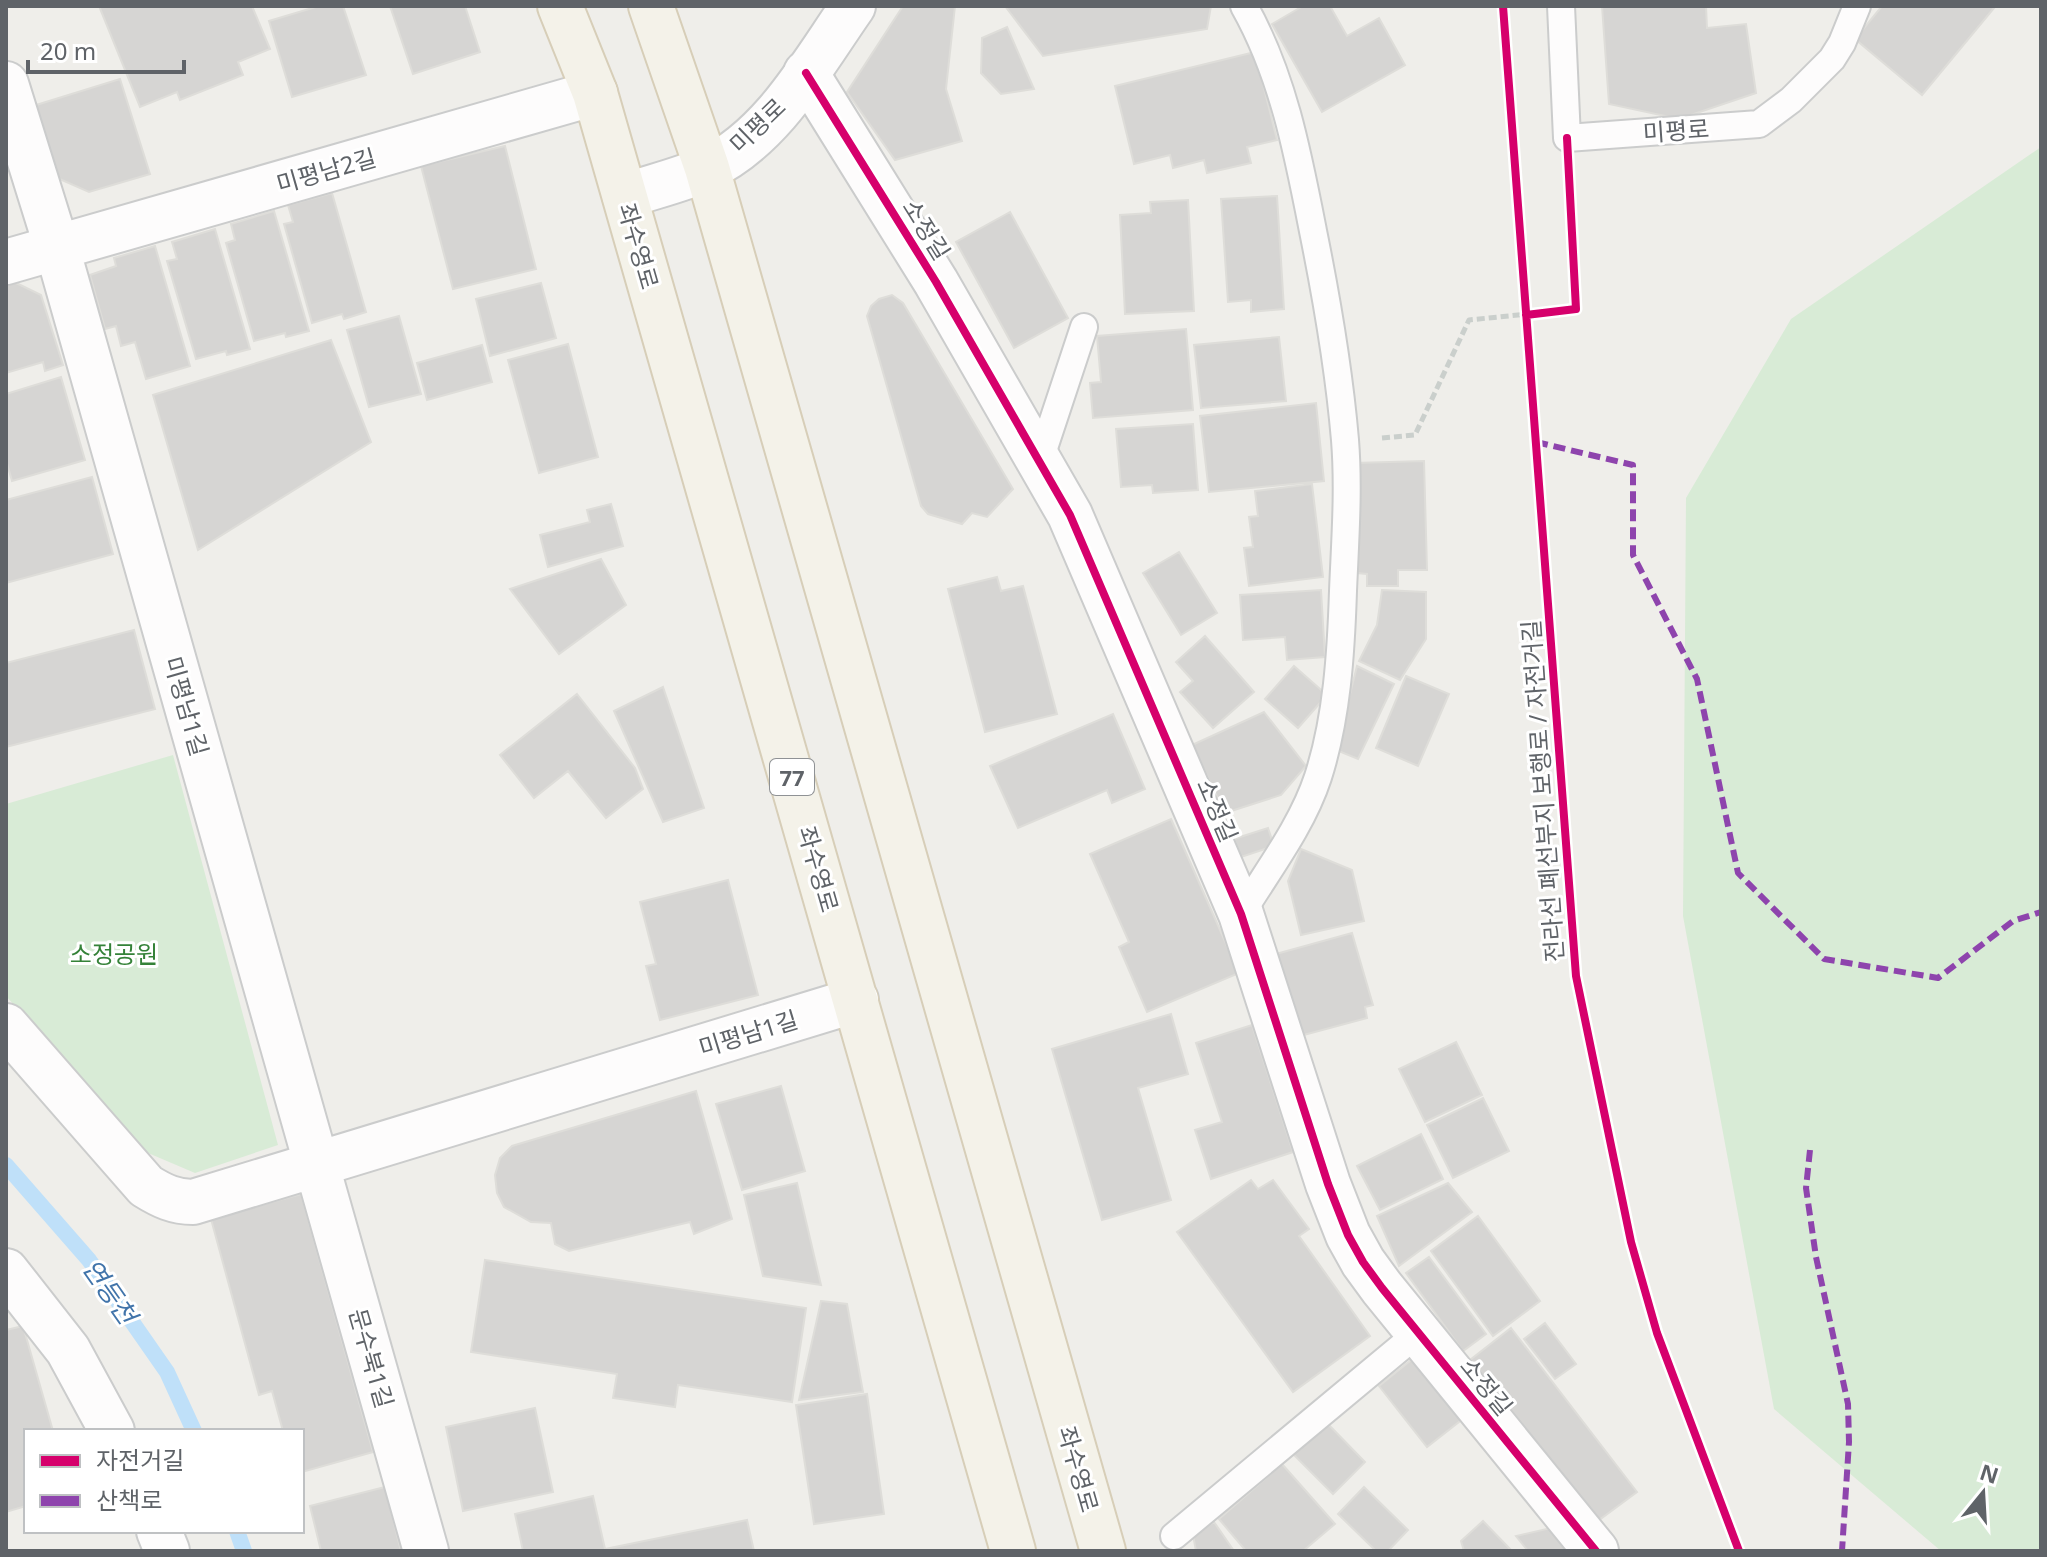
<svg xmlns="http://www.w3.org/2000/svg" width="2047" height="1557" font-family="'Noto Sans','Noto Sans KR',sans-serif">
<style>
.green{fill:#d8ebd6}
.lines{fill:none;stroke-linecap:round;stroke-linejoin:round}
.stream{stroke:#bfe0f9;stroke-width:16}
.building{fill:#d6d5d3;stroke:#deddd9;stroke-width:2}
.service-casing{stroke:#cbcccc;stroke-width:30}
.minor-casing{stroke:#cbcccc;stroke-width:48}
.tertiary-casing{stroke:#cbcccc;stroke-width:48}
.primary-casing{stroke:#d7ceb8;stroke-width:48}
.path{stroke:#cacfcc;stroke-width:5;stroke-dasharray:8 4;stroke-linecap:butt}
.service{stroke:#fdfcfc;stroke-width:26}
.minor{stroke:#fdfcfc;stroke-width:44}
.tertiary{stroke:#fdfcfc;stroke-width:44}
.primary{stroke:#f4f2e9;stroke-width:44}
.quiet{stroke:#8e44ad;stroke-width:6;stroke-dasharray:12 6;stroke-linecap:butt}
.cycleway-casing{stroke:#fff;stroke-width:13}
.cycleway{stroke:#d6006c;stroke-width:8}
.labels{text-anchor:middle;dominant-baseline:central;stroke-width:6;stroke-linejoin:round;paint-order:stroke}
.shield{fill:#fff;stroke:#8f9295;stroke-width:2}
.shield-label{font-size:22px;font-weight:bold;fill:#5f6368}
.street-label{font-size:24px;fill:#5f6368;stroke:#fff}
.park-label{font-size:24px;fill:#348238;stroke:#fff}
.water-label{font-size:26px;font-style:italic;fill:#4174aa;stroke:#fff}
</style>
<rect width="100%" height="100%" fill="#efeeea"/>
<path class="green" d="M 2041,147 L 2041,1551 L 1941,1551 L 1774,1409 L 1683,916 L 1686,498 L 1791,319 Z
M 173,755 L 278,1145 L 195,1173 L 148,1153 L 6,996 L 6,804 Z"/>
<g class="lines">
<path class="stream" d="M 6,1165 L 89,1260 L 167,1372 L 194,1431
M 237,1531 L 244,1551"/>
</g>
<path class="building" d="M 99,6 L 252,6 L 270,49 L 238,62 L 243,75 L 180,100 L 177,92 L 140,107 Z
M 319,6 L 343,6 L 366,75 L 292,97 L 269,21 Z
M 390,6 L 465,6 L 480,52 L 413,74 Z
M 903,6 L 955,6 L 946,89 L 962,141 L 895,160 L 847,92 Z
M 1005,6 L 1211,6 L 1207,29 L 1043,56 Z
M 1303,6 L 1330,6 L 1347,36 L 1379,18 L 1405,65 L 1322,112 L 1272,24 Z
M 1602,6 L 1706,6 L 1707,28 L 1746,24 L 1756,93 L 1679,119 L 1609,104 Z
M 1882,6 L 1992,6 L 1994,8 L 1922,95 L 1855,39 Z
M 1007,27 L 1034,89 L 1001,94 L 981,73 L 982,38 Z
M 1255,52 L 1277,140 L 1247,147 L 1251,163 L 1207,173 L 1204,160 L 1173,168 L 1170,155 L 1134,164 L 1115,86 Z
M 120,79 L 150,174 L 89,192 L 55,177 L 33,106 Z
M 505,146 L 536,269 L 453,289 L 421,166 Z
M 332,193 L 366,312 L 344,319 L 342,314 L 312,323 L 284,224 L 293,222 L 288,205 Z
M 1277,196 L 1284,309 L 1251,312 L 1251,300 L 1228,302 L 1221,199 Z
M 1188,200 L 1194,311 L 1125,314 L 1120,215 L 1151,213 L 1150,202 Z
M 274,211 L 309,331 L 286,337 L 285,333 L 254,341 L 226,243 L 235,240 L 231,224 Z
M 1010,212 L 1068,318 L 1014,348 L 956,242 Z
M 215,229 L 250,349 L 227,355 L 226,351 L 196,359 L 167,261 L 177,259 L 172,242 Z
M 155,246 L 190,366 L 146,379 L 135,342 L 121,346 L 116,326 L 105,329 L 90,275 L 116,266 L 114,258 Z
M 6,278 L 41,295 L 63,365 L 45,371 L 43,362 L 6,373 Z
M 541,283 L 556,338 L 490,356 L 476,299 Z
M 892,295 L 903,303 L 1013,489 L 987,517 L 972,513 L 962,524 L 928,514 L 921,506 L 867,316 L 871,306 L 879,299 Z
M 399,316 L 421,394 L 369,407 L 347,330 Z
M 1186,329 L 1193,410 L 1093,418 L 1090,383 L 1101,382 L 1097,336 Z
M 1279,337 L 1286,401 L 1201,408 L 1194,345 Z
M 331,340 L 371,442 L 198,550 L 153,395 Z
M 568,344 L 598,457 L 539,473 L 508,360 Z
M 482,345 L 492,382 L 427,400 L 417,363 Z
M 61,377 L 85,460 L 12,481 L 6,460 L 6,394 Z
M 1316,403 L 1324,481 L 1209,492 L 1200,416 Z
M 1193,424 L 1198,490 L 1153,493 L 1152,485 L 1121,487 L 1116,429 Z
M 1424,461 L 1427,570 L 1398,570 L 1398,586 L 1367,586 L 1367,574 L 1357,573 L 1354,463 Z
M 92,477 L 113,554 L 6,583 L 6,500 Z
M 1312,484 L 1323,577 L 1249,586 L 1244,548 L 1253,547 L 1249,517 L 1258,516 L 1255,491 Z
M 611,504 L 623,546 L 548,567 L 540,535 L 590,522 L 587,510 Z
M 1179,552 L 1217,613 L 1181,635 L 1143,573 Z
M 601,559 L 626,605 L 559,654 L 510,589 Z
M 997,577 L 1001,591 L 1023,586 L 1057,714 L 985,732 L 948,589 Z
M 1321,590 L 1325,657 L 1287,660 L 1285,637 L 1243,640 L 1240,595 Z
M 1382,590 L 1426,592 L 1426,639 L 1400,680 L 1359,661 L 1377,625 Z
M 134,630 L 155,709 L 6,747 L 6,663 Z
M 1205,636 L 1254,692 L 1213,728 L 1180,692 L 1193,681 L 1176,662 Z
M 1294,666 L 1327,695 L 1298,728 L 1265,699 Z
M 1357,666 L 1394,684 L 1358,759 L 1336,750 Z
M 1406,676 L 1449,694 L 1418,766 L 1376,748 Z
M 663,687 L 704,808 L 663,822 L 614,711 Z
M 577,694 L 635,768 L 643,789 L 606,818 L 568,771 L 534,798 L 500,755 Z
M 1264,712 L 1306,766 L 1281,795 L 1225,813 L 1192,745 Z
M 1113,714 L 1145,789 L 1112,803 L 1107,790 L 1018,828 L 990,766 Z
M 1171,819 L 1239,973 L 1147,1012 L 1119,947 L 1129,942 L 1090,854 Z
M 1268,828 L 1274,846 L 1241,857 L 1234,839 Z
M 1301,849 L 1352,870 L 1364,921 L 1301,935 L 1288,881 Z
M 728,880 L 758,995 L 660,1020 L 646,966 L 656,964 L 640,902 Z
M 1352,933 L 1373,1005 L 1365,1007 L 1367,1018 L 1300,1036 L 1276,954 Z
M 1171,1014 L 1188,1074 L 1138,1088 L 1171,1200 L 1102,1220 L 1052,1049 Z
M 1252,1025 L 1293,1152 L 1211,1179 L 1195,1130 L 1222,1122 L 1196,1043 Z
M 1456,1042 L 1482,1095 L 1425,1122 L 1399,1069 Z
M 781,1086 L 805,1171 L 742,1190 L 716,1104 Z
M 696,1091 L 732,1219 L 694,1234 L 690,1222 L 569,1251 L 555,1244 L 551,1223 L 531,1222 L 504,1207 L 497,1193 L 495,1175 L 500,1158 L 512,1146 Z
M 1483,1098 L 1509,1151 L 1453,1178 L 1427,1125 Z
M 1421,1134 L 1443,1179 L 1380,1210 L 1357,1166 Z
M 1251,1180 L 1258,1189 L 1273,1180 L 1309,1229 L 1299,1236 L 1370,1336 L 1293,1392 L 1177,1232 Z
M 797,1183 L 821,1285 L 763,1276 L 744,1195 Z
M 1448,1183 L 1472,1212 L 1399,1266 L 1377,1216 Z
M 301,1194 L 373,1452 L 302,1472 L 302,1431 L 283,1431 L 272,1391 L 259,1395 L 211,1219 Z
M 1478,1216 L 1540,1301 L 1493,1336 L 1431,1251 Z
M 1429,1257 L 1486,1334 L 1463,1351 L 1406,1273 Z
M 485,1260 L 806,1308 L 792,1402 L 678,1385 L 675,1407 L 613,1398 L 617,1374 L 471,1352 Z
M 821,1301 L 847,1304 L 863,1392 L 799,1400 Z
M 1545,1323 L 1576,1364 L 1555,1379 L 1524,1339 Z
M 23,1326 L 53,1431 L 26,1431 L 26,1506 L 6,1512 L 6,1330 Z
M 1511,1328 L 1637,1492 L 1595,1523 L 1470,1360 Z
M 1415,1357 L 1464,1418 L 1427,1447 L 1379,1386 Z
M 867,1394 L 884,1514 L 814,1524 L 796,1405 Z
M 535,1408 L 553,1492 L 463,1511 L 446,1427 Z
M 1326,1422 L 1365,1462 L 1333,1494 L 1293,1454 Z
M 1282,1464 L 1335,1524 L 1303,1551 L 1246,1551 L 1219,1519 Z
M 385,1487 L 401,1551 L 321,1551 L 310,1506 Z
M 1364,1487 L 1408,1530 L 1388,1551 L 1376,1551 L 1338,1514 Z
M 593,1496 L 605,1549 L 747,1520 L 754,1551 L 523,1551 L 515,1514 Z
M 1483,1521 L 1512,1551 L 1464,1551 L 1461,1541 Z
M 1214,1522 L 1234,1551 L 1196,1551 L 1193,1535 Z
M 1555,1527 L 1574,1551 L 1528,1551 L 1516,1536 Z"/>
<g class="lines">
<g class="service-casing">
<path id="service" d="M 1561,6 L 1567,138 L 1759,124 L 1791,100 L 1832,59 L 1842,43 L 1857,6
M 1040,460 L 1084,327
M 1241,914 C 1268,870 1302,826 1318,777 C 1337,718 1341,653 1343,591 C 1345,542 1349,490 1345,440 C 1339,370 1327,300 1313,231 C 1298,154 1283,75 1244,6
M 1174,1536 L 1418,1333"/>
</g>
<g class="minor-casing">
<path id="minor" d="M 806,73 L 936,282 L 1070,515 L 1241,914 L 1328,1184 L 1348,1235 L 1363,1262 L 1382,1288 L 1596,1551
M 6,84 L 57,248 L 426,1551
M 6,262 L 595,93
M 6,1026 L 146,1186 C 162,1196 175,1202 193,1202 L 856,1000
M 6,1271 L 68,1350 L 112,1431
M 159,1531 L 167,1551"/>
</g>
<g class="tertiary-casing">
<path id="tertiary" d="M 625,196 C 651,187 681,180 706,169 C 773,138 813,63 853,6"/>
</g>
<g class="primary-casing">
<path id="primary" d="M 560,6 L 595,93 L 1013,1551
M 651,6 L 707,168 L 1103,1551"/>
</g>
<path class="path" d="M 1382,438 L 1415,435 L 1469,320 L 1576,309 L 1569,178"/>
<use href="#service" class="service"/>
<use href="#minor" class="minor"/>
<use href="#tertiary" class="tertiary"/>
<use href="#primary" class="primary"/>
<path class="quiet" d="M 1536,442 L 1633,465 L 1633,555 L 1697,679 L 1738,873 L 1824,959 L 1938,978 L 2013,921 L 2041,912
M 1810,1150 L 1806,1188 L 1816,1257 L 1848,1404 L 1849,1442 L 1842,1551"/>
<g class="cycleway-casing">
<path id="cycleway" d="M 1503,6 L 1576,976 L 1631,1242 L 1657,1333 L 1739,1551
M 806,73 L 936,282 L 1070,515 L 1241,914 L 1328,1184 L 1348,1235 L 1363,1262 L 1382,1288 L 1596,1551
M 1526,315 L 1576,309 L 1567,138"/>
</g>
<use href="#cycleway" class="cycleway"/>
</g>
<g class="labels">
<rect class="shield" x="770" y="759" width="44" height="36" rx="6"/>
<g class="shield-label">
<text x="792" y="777">77</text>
</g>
<g class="street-label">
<text transform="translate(757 125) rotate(-44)">미평로</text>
<text transform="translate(1676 130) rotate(-4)">미평로</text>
<text transform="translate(326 170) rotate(-16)">미평남2길</text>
<text transform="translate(927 229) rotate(58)">소정길</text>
<text transform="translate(639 246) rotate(74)">좌수영로</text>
<text transform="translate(187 706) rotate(74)">미평남1길</text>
<text transform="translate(1542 791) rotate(-94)">전라선 폐선부지 보행로 / 자전거길</text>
<text transform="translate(1218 810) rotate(67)">소정길</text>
<text transform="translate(819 869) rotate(74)">좌수영로</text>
<text transform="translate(748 1033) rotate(-17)">미평남1길</text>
<text transform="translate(372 1358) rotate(74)">문수북1길</text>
<text transform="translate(1487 1386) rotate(51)">소정길</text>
<text transform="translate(1079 1469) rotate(74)">좌수영로</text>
</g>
<g class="park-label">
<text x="114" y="953">소정공원</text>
</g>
<g class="water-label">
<text transform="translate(110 1291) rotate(55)">연등천</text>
</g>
</g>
<rect width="2047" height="1557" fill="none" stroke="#5f6368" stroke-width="16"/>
<rect x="24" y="1429" width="280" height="104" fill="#ffffff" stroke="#bfc1c3" stroke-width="2"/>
<rect x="40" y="1455" width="40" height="12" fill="#d6006c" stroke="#bfc1c3" stroke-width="2"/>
<text x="96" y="1469" font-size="24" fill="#5f6368">자전거길</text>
<rect x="40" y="1495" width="40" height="12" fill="#8e44ad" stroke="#bfc1c3" stroke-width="2"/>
<text x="96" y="1509" font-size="24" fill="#5f6368">산책로</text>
<g transform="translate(1983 1493) rotate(18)" stroke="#ffffff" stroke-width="6" paint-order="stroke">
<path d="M0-6L14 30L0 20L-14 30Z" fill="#5f6368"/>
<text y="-12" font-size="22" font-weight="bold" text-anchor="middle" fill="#5f6368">N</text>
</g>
<path d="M28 60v12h156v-12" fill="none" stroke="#5f6368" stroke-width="4"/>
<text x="40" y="60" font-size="24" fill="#5f6368" stroke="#ffffff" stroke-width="6" paint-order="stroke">20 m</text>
</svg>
